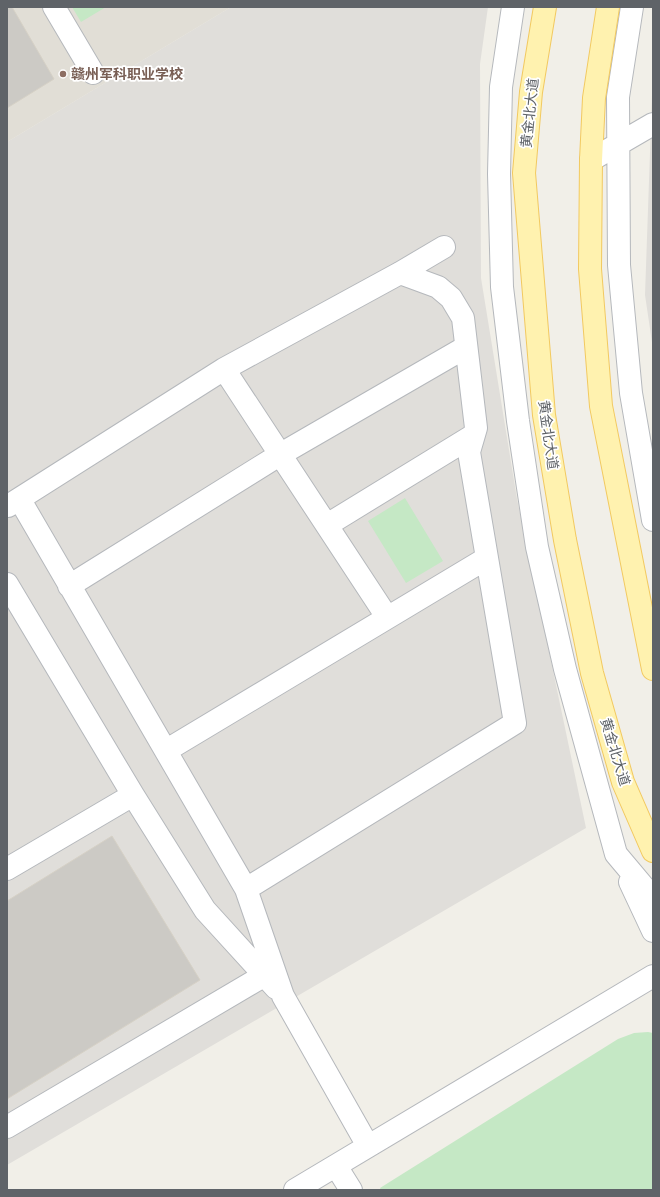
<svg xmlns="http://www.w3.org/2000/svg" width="660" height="1197" font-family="'Nunito Sans','Noto Sans SC',sans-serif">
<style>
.industrial{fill:#e0deda}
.education{fill:#e1ded6}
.green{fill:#c5e8c5}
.building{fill:#cccac5;stroke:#d6d1c6}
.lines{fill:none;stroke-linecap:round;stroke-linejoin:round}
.minor-casing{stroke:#b5b8bc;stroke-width:24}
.major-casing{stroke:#f2c960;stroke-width:24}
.minor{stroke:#fff;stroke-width:22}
.major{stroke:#fff2af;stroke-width:22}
.education-dot{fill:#8d6e63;stroke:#fff;stroke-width:1.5}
.labels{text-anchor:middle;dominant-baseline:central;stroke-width:3.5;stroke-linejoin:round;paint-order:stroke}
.education-label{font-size:14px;font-weight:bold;fill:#785e54;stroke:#fff;text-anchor:start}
.street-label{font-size:14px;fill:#5f6368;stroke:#fff}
</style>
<rect width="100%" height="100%" fill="#f1efe8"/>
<path class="industrial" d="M 231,7 L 488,7 L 480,64 L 481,278 L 517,499 L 586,828 L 7,1165 L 7,142 Z
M 653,67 L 653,349 L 645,295 Z"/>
<path class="education" d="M 7,7 L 231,7 L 7,142 Z"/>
<path class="green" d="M 72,7 L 106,7 L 81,22 Z
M 405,498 L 443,561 L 406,583 L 368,521 Z
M 648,1032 L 653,1033 L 653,1190 L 381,1190 L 380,1188 L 618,1039 L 634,1033 Z"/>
<path class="building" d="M 7,7 L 12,7 L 54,79 L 7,108 Z
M 112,836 L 200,980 L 7,1099 L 7,901 Z"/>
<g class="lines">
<g class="minor-casing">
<path id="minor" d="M 54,7 L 93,73
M 513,7 L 501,87 L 499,174 L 502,287 L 518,421 L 537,547 L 565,669 L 616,854 L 653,898
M 632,7 L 618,97 L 619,265 L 631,393 L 653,520
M 591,160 L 653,124
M 224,369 L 387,617
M 20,500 L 246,889 L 283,996 L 368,1146
M 8,506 L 224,369 L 400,273 L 444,247
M 327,525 L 474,435
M 7,584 L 133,795 L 205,910 L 276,988
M 69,586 L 281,454 L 466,347
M 167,750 L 487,558
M 7,869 L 133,795
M 630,882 L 653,931
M 246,889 L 515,723 L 469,452 L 476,428 L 463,318 L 451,298 L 438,287 L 400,273
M 7,1127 L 265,975
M 336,1166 L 351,1190
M 295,1190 L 653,976"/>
</g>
<g class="major-casing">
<path id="major" d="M 545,7 L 531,92 L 524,173 L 544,415 L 565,540 L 592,673 L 623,782 L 653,851
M 608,7 L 594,98 L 591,160 L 590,269 L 601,406 L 653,669"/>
</g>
<use href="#minor" class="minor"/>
<use href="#major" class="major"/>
</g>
<circle class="education-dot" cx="63" cy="74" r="4"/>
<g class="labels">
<g class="education-label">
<text x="71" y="74">赣州军科职业学校</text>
</g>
<g class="street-label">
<text transform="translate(530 113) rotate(-84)">黄金北大道</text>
<text transform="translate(548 435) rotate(82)">黄金北大道</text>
<text transform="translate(615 752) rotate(73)">黄金北大道</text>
</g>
</g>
<rect width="660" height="1197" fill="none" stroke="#5f6368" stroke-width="16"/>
</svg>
